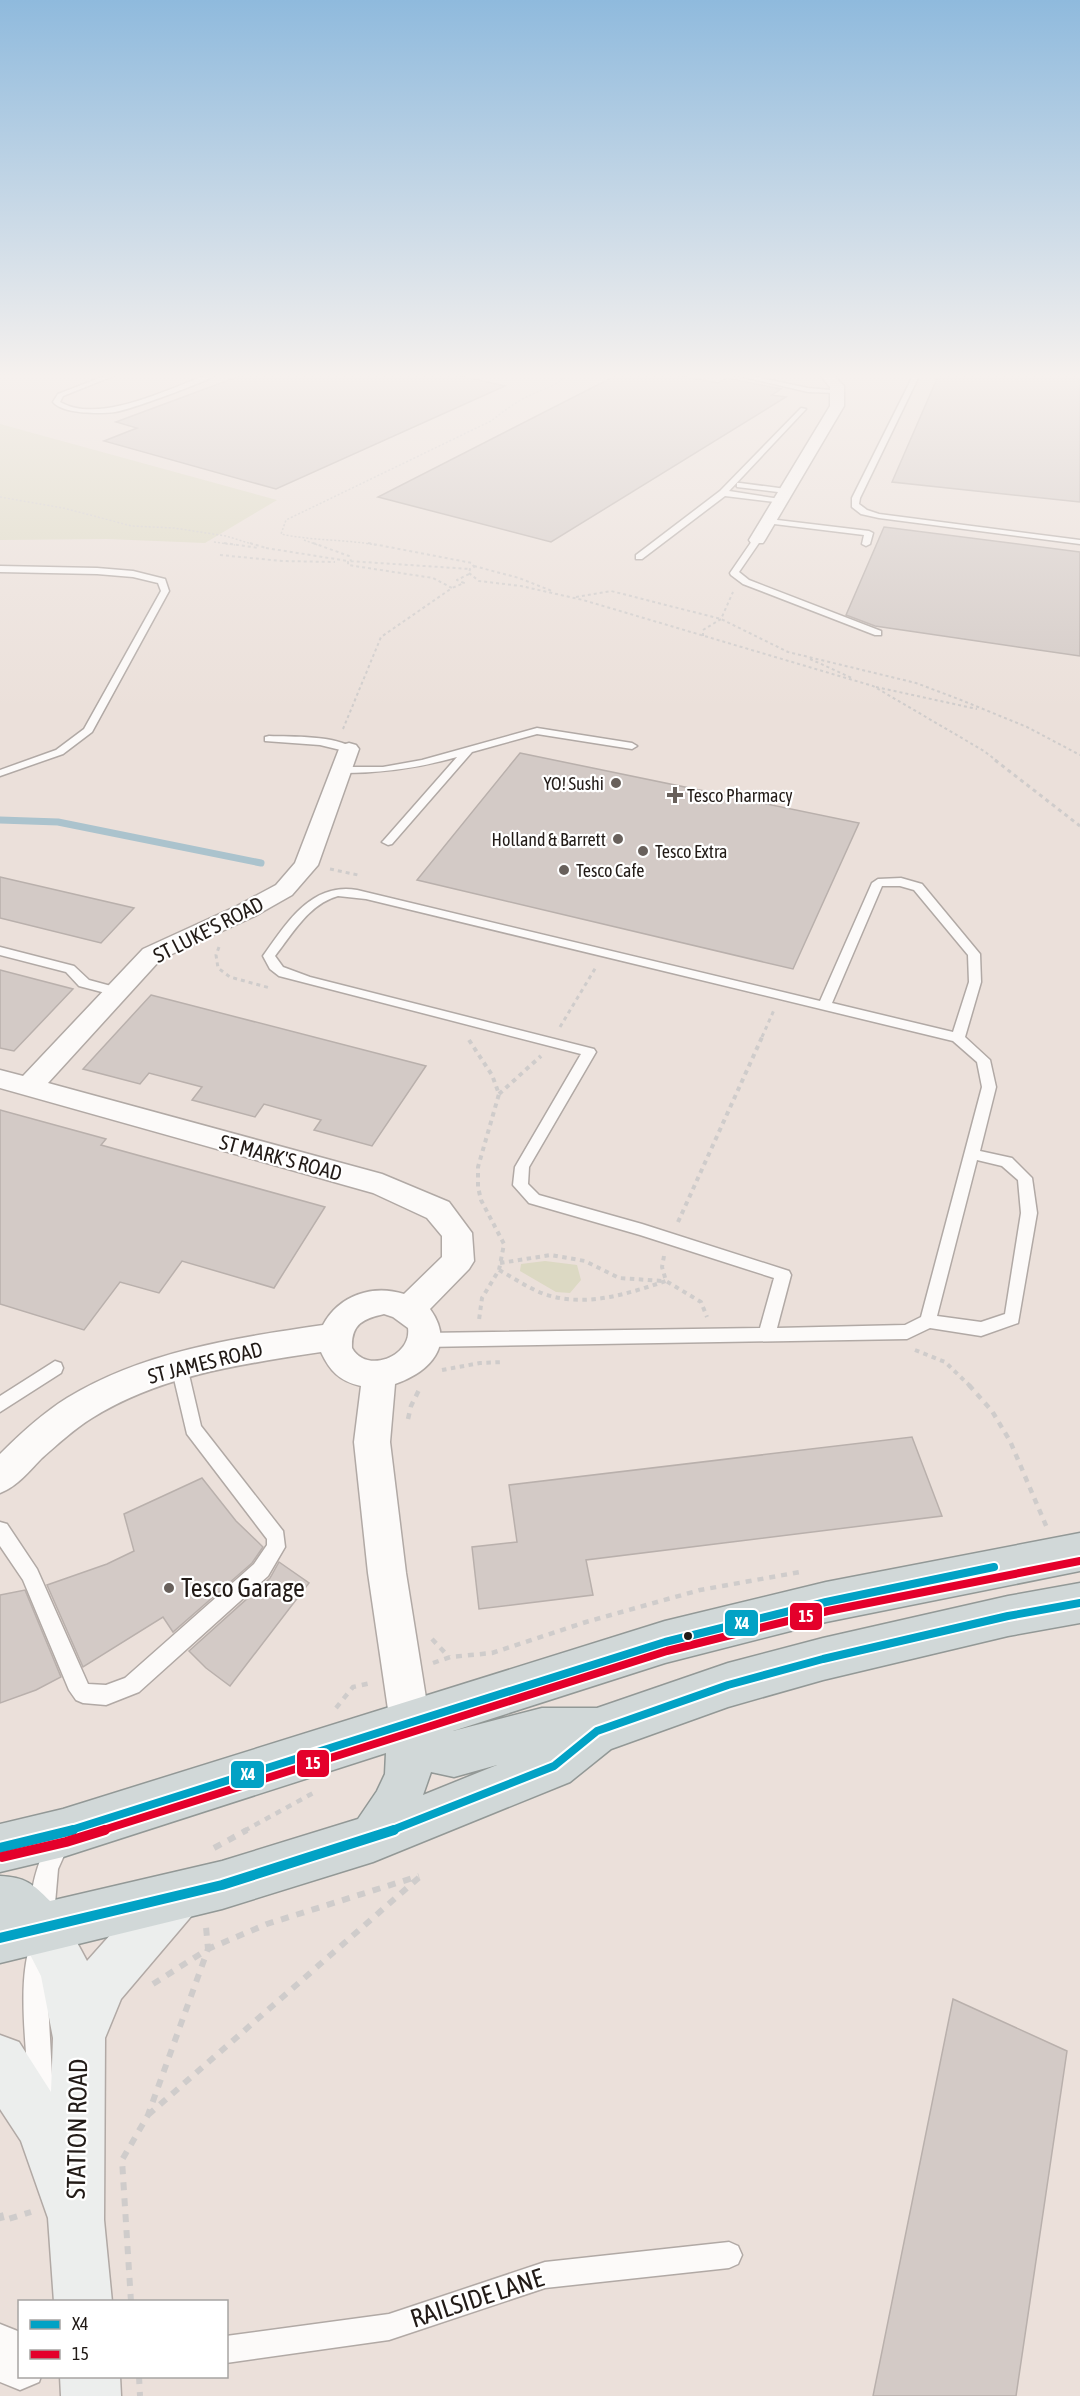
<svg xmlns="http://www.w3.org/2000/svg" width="1080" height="2396" font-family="'Asap Condensed',sans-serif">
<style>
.green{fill:#dcd9c3}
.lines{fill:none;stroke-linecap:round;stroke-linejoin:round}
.stream{stroke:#abc3cd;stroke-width:7}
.building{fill:#d3cac6;stroke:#b9b0ac;stroke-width:1.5}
.service-casing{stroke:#b1a9a5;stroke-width:3}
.minor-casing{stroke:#b1a9a5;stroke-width:3}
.secondary-casing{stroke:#b1a9a5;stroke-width:3}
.trunk-casing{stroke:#929896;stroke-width:3}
.path-far5{stroke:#cfcccb;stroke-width:1.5;stroke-dasharray:2 2;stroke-linecap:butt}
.path-far4{stroke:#cfcccb;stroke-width:2;stroke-dasharray:3 3;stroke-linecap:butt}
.path-far3{stroke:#cfcccb;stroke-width:3;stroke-dasharray:4 4;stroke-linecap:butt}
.path-far2{stroke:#cfcccb;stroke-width:4;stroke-dasharray:4.5 4.5;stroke-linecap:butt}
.path-far1{stroke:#cfcccb;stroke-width:4.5;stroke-dasharray:6 6;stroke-linecap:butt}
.path{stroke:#cfcccb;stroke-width:6;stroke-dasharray:8 8;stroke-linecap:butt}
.service{fill:#fcfaf9;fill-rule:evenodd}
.minor{fill:#fcfaf9;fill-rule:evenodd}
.secondary{fill:#eceeed;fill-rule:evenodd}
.trunk{fill:#d1d8d8;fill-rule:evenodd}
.bus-1-far1-casing{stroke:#fff;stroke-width:12}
.bus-1-casing{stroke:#fff;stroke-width:14}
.bus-2-far1-casing{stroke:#fff;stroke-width:12}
.bus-2-casing{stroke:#fff;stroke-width:14}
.bus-1-far1{stroke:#02a2c5;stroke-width:8}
.bus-1{stroke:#02a2c5;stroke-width:10}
.bus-2-far1{stroke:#e4002b;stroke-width:8}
.bus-2{stroke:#e4002b;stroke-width:10}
.poi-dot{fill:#68605b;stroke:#fff;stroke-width:2}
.bus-dot{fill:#221b17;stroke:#fff;stroke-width:2}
.labels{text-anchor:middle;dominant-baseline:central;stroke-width:4.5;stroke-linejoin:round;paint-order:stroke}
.far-poi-label{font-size:18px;fill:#221b17;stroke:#fff;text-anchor:start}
.street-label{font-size:21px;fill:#221b17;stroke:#fff}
.near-poi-label{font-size:26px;fill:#221b17;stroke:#fff;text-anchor:start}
.near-street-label{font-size:26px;fill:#221b17;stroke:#fff}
.line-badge{stroke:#fff;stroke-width:2}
.badge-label{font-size:16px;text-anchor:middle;font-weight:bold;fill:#fff}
</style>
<rect width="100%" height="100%" fill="#ebe0da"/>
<path class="green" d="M 0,424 L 277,500 L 205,543 L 107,539 L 0,540 Z
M 545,1261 L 577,1265 L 581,1280 L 570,1293 L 556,1292 L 520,1271 L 521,1264 Z"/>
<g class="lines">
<path class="stream" d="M 0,820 L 58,822 L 261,863"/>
</g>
<path class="building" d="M 245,374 L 452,374 L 505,386 L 276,489 L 104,441 L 137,428 L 116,422 Z
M 619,374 L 672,374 L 718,383 L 726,378 L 781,389 L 772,395 L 786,397 L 551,542 L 378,497 Z
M 939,374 L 1080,374 L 1080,502 L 892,482 Z
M 884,527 L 1080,552 L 1080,656 L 875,626 L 846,615 Z
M 520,753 L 859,823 L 793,969 L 417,880 Z
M 0,877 L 134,908 L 101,943 L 0,918 Z
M 0,970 L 73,989 L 14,1051 L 0,1048 Z
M 151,995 L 426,1066 L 372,1146 L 314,1130 L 321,1120 L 264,1104 L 255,1117 L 192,1100 L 202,1087 L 149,1073 L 140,1084 L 83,1069 Z
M 0,1110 L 106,1139 L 101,1145 L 325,1207 L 274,1288 L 182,1261 L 159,1293 L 120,1282 L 84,1330 L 0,1304 Z
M 912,1437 L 942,1516 L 586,1560 L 593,1595 L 479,1609 L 472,1547 L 517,1542 L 509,1485 Z
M 202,1478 L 236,1521 L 263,1547 L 252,1563 L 173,1632 L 163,1617 L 83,1667 L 47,1585 L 107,1564 L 134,1551 L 124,1514 Z
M 279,1562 L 309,1583 L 230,1686 L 206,1668 L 189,1651 L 270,1578 Z
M 25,1590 L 61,1677 L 36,1690 L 0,1703 L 0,1595 Z
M 953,1999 L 1067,2051 L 1016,2396 L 873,2396 Z"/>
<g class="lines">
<g class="service-casing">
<path id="service" d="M 110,374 L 118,374 L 63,396 L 60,402 C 100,425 169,388 210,374 L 218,374 C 206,382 129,410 115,412 C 99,414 63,414 53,402 L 58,394 Z
M 731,374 L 742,374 L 808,388 L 841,391 L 838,393 L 808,392 Z
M 914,374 L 920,374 L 860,498 L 859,504 L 867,510 L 879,514 L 1080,540 L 1080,544 L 879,518 L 861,514 L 852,507 L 852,498 Z
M 801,408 L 806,409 L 729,491 L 780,499 L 783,499 L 783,503 L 725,496 L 642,559 L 636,559 L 636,555 L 720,491 Z
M 740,483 L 786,489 L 790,491 L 786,493 L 737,487 L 737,483 Z
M 769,519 L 869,531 L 873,533 L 870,544 L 866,546 L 862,544 L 864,535 L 766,523 L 766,519 Z
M 754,538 L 761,540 L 739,572 L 749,580 L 881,631 L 881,635 L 875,635 L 743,584 L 731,575 L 730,573 Z
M 0,566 L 97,568 L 133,571 L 165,579 L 169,591 L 92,732 L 63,754 L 0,776 L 0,770 L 56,750 L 84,729 L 161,591 L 158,583 L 133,577 L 97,574 L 0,572 Z
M 537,728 L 632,743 L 637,746 L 632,749 L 537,734 L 472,752 L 392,844 L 388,845 L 382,842 L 384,840 L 457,757 C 418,768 384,773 343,773 L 338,770 L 343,767 L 383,767 L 422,760 Z
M 269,736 C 291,737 337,735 354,749 L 349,752 L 320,745 L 265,741 L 265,737 Z
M 901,878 L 922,884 L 980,954 L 981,982 L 965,1037 L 990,1060 L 996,1087 L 980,1151 L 1012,1158 L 1032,1178 L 1037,1213 L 1018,1323 L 981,1336 L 930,1328 L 907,1339 L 424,1347 L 418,1345 L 416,1340 L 418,1335 L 424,1333 L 760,1328 L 774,1278 L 640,1235 L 529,1203 L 513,1185 L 515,1167 L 581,1054 L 279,976 L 270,969 L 263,956 C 286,924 311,882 357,890 L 820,1001 L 872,883 L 878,879 ZM 882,886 L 900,886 L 914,890 L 968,955 L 969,982 L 953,1032 L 832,1003 ZM 338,896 L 366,899 L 953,1041 L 977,1062 L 982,1087 L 921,1317 L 905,1325 L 777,1328 L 791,1275 L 789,1271 L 642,1224 L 539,1195 L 528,1184 L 529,1167 L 596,1052 L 594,1049 L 310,977 L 283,967 L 275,956 C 293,933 309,904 338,896 ZM 977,1160 L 1002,1166 L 1018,1180 L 1021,1213 L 1005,1314 L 981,1322 L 937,1316 Z
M 0,947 L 74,966 L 89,980 L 122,989 L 123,992 L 117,996 L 79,986 L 66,972 L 0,955 Z
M 179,1359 L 185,1361 L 187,1366 L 201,1426 L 283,1531 L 285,1547 L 268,1576 L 139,1692 L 106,1705 L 83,1703 L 76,1700 L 69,1690 L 23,1580 L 0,1546 L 0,1522 L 7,1524 L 37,1569 L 88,1684 L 106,1685 L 125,1678 L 254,1564 L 267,1545 L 267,1539 L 187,1434 L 171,1366 L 173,1361 Z
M 55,1361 L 61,1363 L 63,1368 L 61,1373 L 0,1412 L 0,1396 Z
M 59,1831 L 67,1834 L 70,1842 L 58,1869 L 54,1915 L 51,1923 L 43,1926 L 35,1923 C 24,1897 40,1858 51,1834 Z
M 40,1937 L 48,1940 L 51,1948 L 47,1983 L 53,2094 L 50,2103 L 41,2106 L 32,2103 L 29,2094 C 27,2050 16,1980 32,1940 Z
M 729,2242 L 738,2246 L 742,2255 L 738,2264 L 729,2268 L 545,2288 L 389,2340 L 226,2363 L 226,2336 L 389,2314 L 545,2262 Z"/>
</g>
<g class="minor-casing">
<path id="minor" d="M 819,374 L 832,374 L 844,386 L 844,406 L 765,540 L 763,543 L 751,543 L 749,540 L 830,406 L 830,387 Z
M 349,743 L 356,745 L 359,749 L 318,865 L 292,895 L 255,916 L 161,959 L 48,1083 L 382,1174 L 449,1202 L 472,1233 L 474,1261 L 469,1269 L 430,1309 C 456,1345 430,1372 395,1384 L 390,1442 L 406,1573 L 430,1723 L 424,1737 L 410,1743 L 396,1737 L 390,1723 L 368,1573 L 354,1442 L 361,1386 C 339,1381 330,1371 321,1352 C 242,1364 161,1375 92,1418 C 74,1429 58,1444 42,1458 C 29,1471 18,1486 0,1493 L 0,1454 C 21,1433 43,1413 67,1398 C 144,1351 235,1338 323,1325 C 339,1295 373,1284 404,1294 L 442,1257 L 442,1236 L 427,1218 L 373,1193 L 0,1088 L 0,1070 L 23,1076 L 143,949 L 237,906 L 276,885 L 295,863 L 339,749 L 342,745 ZM 384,1314 L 393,1317 L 408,1328 C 412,1357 366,1374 352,1348 C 351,1324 363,1319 384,1314 Z
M 0,2324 L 20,2332 L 20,2376 L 41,2376 L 39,2382 L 20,2390 L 0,2382 Z"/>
</g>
<g class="secondary-casing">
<path id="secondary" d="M 177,1872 L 194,1879 L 201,1896 L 194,1913 L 121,1999 L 105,2038 L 104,2220 L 112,2302 L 54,2302 L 48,2218 L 21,2141 L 0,2109 L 0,2035 L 19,2042 L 51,2092 L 53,2038 L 41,1976 L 17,1929 L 24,1911 L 42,1904 L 60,1911 L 87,1961 L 160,1879 Z
M 60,2376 L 120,2376 L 121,2396 L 61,2396 Z"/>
</g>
<g class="trunk-casing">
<path id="trunk" d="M 1080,1533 L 1080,1571 L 826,1622 L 665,1663 L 453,1731 L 542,1708 L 597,1708 L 728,1663 L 823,1638 L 1008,1596 L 1080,1583 L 1080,1623 L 1008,1636 L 823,1680 L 728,1707 L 611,1749 L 570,1782 L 373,1862 L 222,1909 L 0,1963 L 0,1876 C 25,1877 33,1884 50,1901 L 222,1861 L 358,1819 L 377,1791 L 385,1774 L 386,1753 L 63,1857 L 0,1872 L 0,1824 L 63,1809 L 665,1621 L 826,1582 ZM 497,1765 L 423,1795 L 431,1772 L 454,1777 Z"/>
</g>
<path class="path-far5" d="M 0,497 L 63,508 L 132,526 L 174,528 L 226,536 L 255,545
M 304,540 L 318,545
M 214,542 L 235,545
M 376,545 C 344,539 312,541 281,534 L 286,520 L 491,421 C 504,411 518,400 533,394 C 545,388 553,388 563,378 L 559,374"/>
<path class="path-far4" d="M 224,543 L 259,548
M 250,543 L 266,548
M 313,543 L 349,556 L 351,561
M 368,543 L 472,563 L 474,567 L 470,569 L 469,574 L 457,580 L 464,583 L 452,588
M 266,548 L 348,561
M 220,555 L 282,561 L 335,562
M 474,566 L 519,578 L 552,591
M 469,573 L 479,581 L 521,586 L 583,600 L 873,686 L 984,751 L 997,761
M 576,597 L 611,591 L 721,619 L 788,652 L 916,683 L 961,700 L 1027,727 L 1080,755
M 703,636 L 703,630 L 721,619 L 733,592
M 810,659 L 852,678
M 876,687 L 977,709
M 343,729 L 381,637 L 452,588 L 433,578 L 348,565 L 348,561 L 470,569"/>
<path class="path-far3" d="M 995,760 L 1080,826
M 330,869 L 358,875
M 219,947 L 216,955 L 218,968 L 230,977 L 270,988
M 560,1027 L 596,967
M 762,1037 L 774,1010"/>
<path class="path-far2" d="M 469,1040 L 492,1075 L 499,1094 L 478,1167 L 478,1187 L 481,1200 L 504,1244 L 499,1270 L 482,1298 L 479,1320
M 499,1094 L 541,1056
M 678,1222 L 763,1035
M 664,1256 L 662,1267 L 666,1281 L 701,1302 L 707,1317
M 500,1263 L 551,1255 L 585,1261 L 619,1278 L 663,1281
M 499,1270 C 514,1278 528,1288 544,1294 C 585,1308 627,1294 666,1281
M 915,1350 L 945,1362 L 970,1386
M 442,1370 L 480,1363 L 503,1362"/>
<path class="path-far1" d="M 969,1385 L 992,1411 L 1010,1441 L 1047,1528
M 408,1419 L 411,1406 L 419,1390
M 432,1639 L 449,1657
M 433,1663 L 450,1657 L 492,1653 L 586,1622 L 700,1590 L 800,1572
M 336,1708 L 353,1687 L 371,1683
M 244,1831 L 315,1792"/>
<path class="path" d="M 214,1848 L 247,1830
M 153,1984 L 208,1949 L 267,1924 L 419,1876
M 148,2115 L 423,1874
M 0,2213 L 2,2221 L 31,2212
M 131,2302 L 122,2160 L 148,2115 L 208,1949 L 206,1927
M 139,2376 L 140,2396"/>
<use href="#service" class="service"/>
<use href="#minor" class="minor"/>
<use href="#secondary" class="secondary"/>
<use href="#trunk" class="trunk"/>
<g class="bus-1-far1-casing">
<path id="bus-1-far1" d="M 68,1831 L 665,1642 L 826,1602 L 994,1567
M 390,1831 L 554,1766 L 597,1731 L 728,1685 L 823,1659 L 1008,1616 L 1080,1603"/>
</g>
<g class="bus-1-casing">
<path id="bus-1" d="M 0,1848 L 73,1830
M 0,1938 L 222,1885 L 394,1830"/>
</g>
<g class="bus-2-far1-casing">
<path id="bus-2-far1" d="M 100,1831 L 667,1651 L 828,1611 L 1080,1561"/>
</g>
<g class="bus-2-casing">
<path id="bus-2" d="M 2,1857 L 66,1842 L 105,1830"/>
</g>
<use href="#bus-1-far1" class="bus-1-far1"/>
<use href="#bus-1" class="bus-1"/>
<use href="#bus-2-far1" class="bus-2-far1"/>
<use href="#bus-2" class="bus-2"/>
</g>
<linearGradient id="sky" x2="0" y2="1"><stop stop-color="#8fbadd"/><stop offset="0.53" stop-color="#f6f1ee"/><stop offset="1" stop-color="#f6f1ee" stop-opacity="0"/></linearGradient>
<rect width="1080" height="709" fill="url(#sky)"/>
<g class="poi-dot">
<circle cx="616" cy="783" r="6"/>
<path d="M672 786h6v6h6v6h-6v6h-6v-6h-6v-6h6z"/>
<circle cx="618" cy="839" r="6"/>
<circle cx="643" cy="851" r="6"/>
<circle cx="564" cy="870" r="6"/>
<circle cx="169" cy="1588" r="6"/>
</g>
<circle class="bus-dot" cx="688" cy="1636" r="5"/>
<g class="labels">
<g class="far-poi-label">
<text x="604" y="783" text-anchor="end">YO! Sushi</text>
<text x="687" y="795">Tesco Pharmacy</text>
<text x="606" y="839" text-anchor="end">Holland &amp; Barrett</text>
<text x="655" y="851">Tesco Extra</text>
<text x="576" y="870">Tesco Cafe</text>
</g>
<g class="street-label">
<text transform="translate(208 929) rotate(-27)">ST LUKE'S ROAD</text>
<text transform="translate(281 1157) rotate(15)">ST MARK'S ROAD</text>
<text transform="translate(205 1362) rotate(-14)">ST JAMES ROAD</text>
</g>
<g class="near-poi-label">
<text x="181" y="1588">Tesco Garage</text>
</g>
<g class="near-street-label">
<text transform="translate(77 2129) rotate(-89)">STATION ROAD</text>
<text transform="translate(477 2298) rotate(-18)">RAILSIDE LANE</text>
</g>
</g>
<g class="line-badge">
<rect x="789" y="1602" width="34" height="29" rx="6" fill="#e4002b"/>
<rect x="724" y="1609" width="35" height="28" rx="6" fill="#02a2c5"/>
<rect x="296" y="1749" width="34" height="29" rx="6" fill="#e4002b"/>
<rect x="230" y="1760" width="35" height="29" rx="6" fill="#02a2c5"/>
</g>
<g class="badge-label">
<text x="806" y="1622">15</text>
<text x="742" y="1629">X4</text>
<text x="313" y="1769">15</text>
<text x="248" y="1780">X4</text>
</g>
<rect x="18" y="2300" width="210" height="78" fill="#ffffff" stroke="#a7a4a2" stroke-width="1.5"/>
<rect x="30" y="2320" width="30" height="9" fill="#02a2c5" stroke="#a7a4a2" stroke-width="1.5"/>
<text x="72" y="2330" font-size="18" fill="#221b17">X4</text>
<rect x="30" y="2350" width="30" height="9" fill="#e4002b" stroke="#a7a4a2" stroke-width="1.5"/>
<text x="72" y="2360" font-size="18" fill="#221b17">15</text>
</svg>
